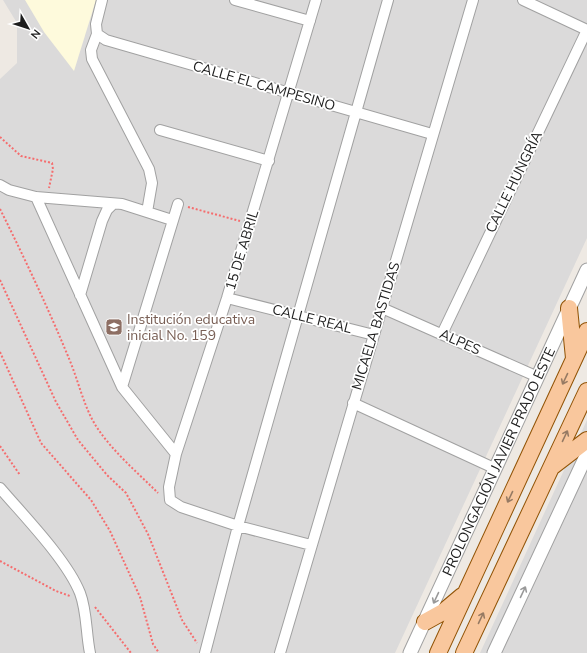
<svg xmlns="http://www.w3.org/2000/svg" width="587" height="653" font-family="'Nunito Sans',sans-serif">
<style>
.residential{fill:#dbdada}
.education{fill:#fefadc}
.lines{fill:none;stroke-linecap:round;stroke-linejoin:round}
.minor-casing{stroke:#a1a1a1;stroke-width:12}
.tertiary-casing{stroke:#a1a1a1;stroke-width:15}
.primary-casing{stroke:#915305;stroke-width:18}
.path{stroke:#f56d6e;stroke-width:2;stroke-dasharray:2 2;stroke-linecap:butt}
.minor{stroke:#fff;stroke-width:10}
.tertiary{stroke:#fff;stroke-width:13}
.primary{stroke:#f9c79d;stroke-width:16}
.oneway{stroke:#967a63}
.oneway2{stroke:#999}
.labels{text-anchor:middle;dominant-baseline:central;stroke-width:3.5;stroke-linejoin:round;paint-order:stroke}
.street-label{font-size:14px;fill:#1d1d1d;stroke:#fff}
.education-label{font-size:14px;fill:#785e54;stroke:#fff;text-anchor:start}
</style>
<rect width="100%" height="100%" fill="#eee9e3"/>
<path class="residential" d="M 3,0 L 587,0 L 587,238 L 395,653 L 0,653 L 0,79 L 17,63 L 17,23 Z
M 587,420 L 587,653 L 480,653 Z"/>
<path class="education" d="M 25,0 L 96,0 L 74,71 L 44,32 Z"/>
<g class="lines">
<g class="minor-casing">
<path id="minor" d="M 102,0 L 96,24 L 97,34 L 91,50 L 92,59 L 149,169 L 152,183 L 147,212
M 235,0 L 310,21
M 523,0 L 587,30
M 97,34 L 106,40 L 432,134
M 160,130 L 269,161
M 0,185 L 9,190 L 36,197 L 122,204 L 172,220
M 36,197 L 122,387 L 176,454
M 80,295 L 102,221 L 107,210 L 113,204
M 227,298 L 374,335
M 382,308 L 538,377
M 442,334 L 587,30
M 122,387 L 178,204
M 353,403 L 496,469
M 0,488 C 24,516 67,560 80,593 C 87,611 86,634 90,653
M 311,545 L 238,526 L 181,507 L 170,500 L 169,487 L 176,454 L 227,298 L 316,0
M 205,653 L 238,526 L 388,0
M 280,653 L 473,0"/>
</g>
<g class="tertiary-casing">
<g id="tertiary">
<path id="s1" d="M 410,653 L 587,270"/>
<path d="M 494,653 L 587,454"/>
</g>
</g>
<g class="primary-casing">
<path id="primary" d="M 569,308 L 574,358
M 553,466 L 587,440
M 425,622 L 443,612 L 462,596
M 438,653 L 587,331
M 464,653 L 587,391"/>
</g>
<path class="path" d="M 0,137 L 21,156 L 52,163 L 53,169 L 49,188
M 188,207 L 240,221
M 0,209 C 25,259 49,310 70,361 C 79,383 84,407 96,426 C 112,451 137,472 158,493
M 0,280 L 56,402 L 78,440 L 107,475 L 126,493 L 148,534 L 182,620 L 197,643
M 0,352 L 41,443 L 91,500 L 110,531 L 140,597 L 153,644 L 159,653
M 0,446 L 20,475
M 0,561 L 56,591 L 70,596
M 95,607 L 131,653"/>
<use href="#minor" class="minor"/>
<use href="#tertiary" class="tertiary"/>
<use href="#primary" class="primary"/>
</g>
<defs><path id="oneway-shaft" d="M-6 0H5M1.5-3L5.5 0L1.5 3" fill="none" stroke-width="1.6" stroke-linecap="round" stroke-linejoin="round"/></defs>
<g class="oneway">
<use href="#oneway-shaft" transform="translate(565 379) rotate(115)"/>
<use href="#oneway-shaft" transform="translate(565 436) rotate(-65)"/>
<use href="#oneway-shaft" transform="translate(510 497) rotate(115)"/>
<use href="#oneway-shaft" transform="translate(481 618) rotate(-65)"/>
</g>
<g class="oneway2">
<use href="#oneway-shaft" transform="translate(523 592) rotate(-65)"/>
<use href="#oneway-shaft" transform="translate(436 598) rotate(115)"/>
</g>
<defs>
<g id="school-square" transform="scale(0.9)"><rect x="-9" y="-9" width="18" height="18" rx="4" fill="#8d6e63" stroke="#fff"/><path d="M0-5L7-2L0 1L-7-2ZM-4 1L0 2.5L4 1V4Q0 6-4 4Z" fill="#fff"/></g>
</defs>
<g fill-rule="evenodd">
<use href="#school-square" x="114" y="327"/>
</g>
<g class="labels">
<g class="street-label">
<text transform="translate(264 86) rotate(16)">CALLE EL CAMPESINO</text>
<text transform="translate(514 182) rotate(-64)">CALLE HUNGRÍA</text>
<text transform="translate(242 250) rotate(-73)">15 DE ABRIL</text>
<text transform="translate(312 319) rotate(14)">CALLE REAL</text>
<text transform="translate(376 326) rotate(-73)">MICAELA BASTIDAS</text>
<text transform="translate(460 342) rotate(24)">ALPES</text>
<text stroke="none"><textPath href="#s1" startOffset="211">PROLONGACIÓN JAVIER PRADO ESTE</textPath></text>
</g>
<g class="education-label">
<text x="127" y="319">Institución educativa<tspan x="127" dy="16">inicial No. 159</tspan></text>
</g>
</g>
<g transform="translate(28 28) rotate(129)" stroke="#ffffff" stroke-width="3" paint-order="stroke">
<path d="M0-3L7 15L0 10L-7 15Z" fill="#1d1d1d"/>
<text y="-6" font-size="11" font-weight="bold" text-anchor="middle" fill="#1d1d1d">N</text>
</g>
</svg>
